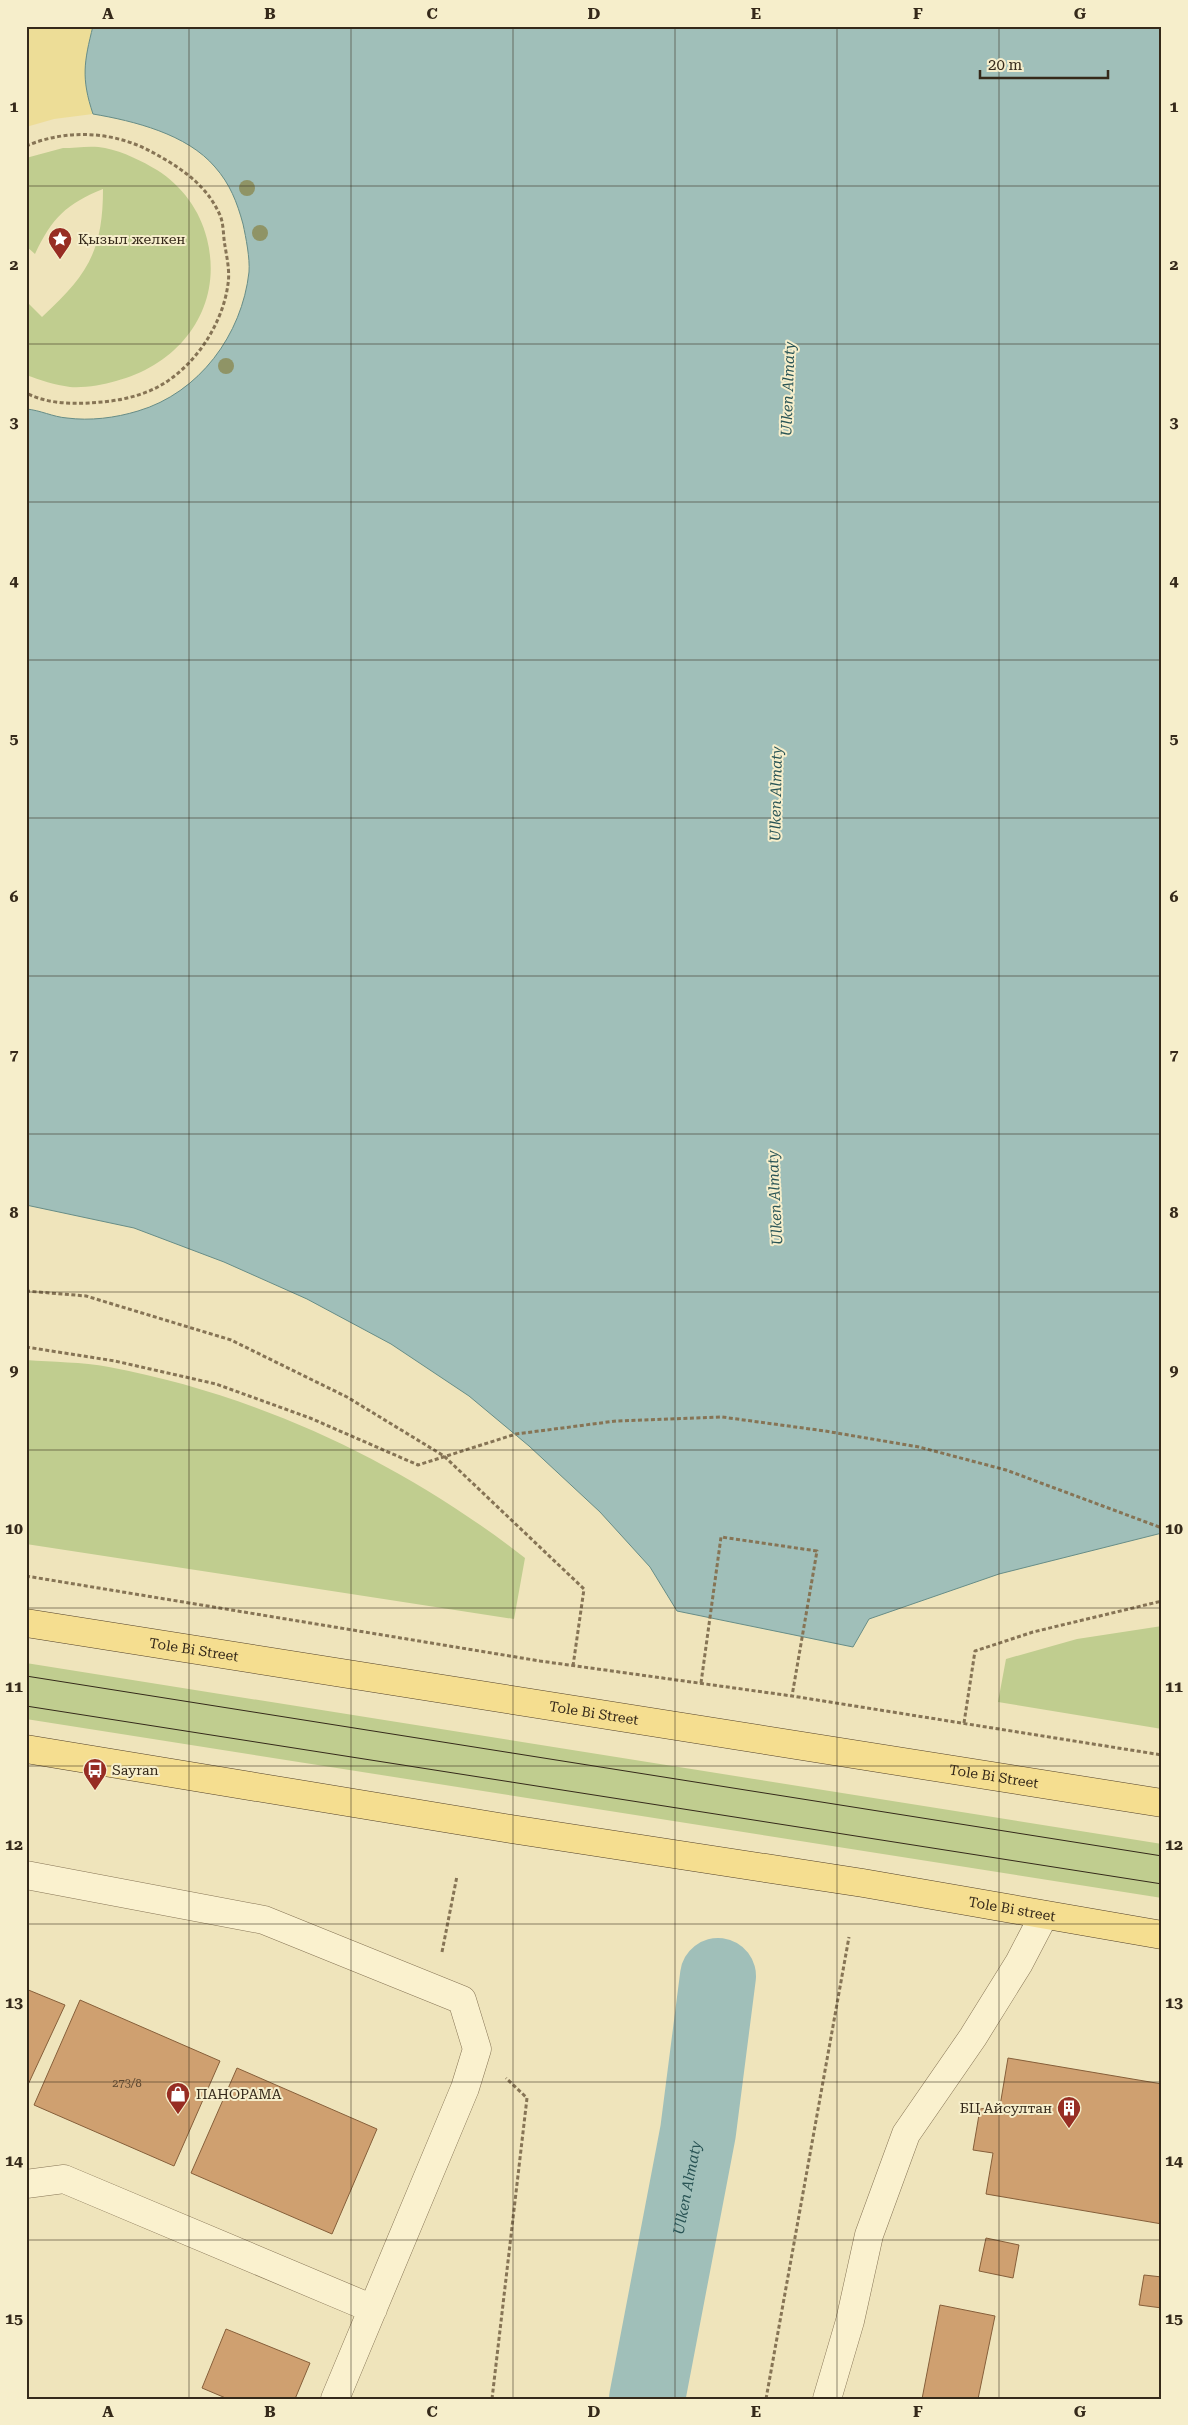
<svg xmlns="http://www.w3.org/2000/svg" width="1188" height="2425" font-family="'Roboto Serif',serif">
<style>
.green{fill:#c0cd8f}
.sand{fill:#eddd97}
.water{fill:#a0bfb9;stroke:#678d87}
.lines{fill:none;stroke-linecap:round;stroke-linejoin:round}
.river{stroke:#a0bfb9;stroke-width:76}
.building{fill:#cfa070;stroke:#865f3a}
.minor-casing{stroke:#867455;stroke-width:29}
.major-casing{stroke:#53412a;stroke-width:29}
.path{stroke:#867455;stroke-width:3;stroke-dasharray:4 2.5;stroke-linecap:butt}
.minor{stroke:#faf1ce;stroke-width:28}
.major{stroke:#f5de90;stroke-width:28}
.tram{stroke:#35291a;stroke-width:1}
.tree{fill:#8f9466}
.grid{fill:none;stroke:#35291a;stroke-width:1;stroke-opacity:0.55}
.labels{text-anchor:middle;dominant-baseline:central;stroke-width:4;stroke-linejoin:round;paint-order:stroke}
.number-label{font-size:11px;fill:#5c4730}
.poi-label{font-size:14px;fill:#35291a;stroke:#f6eecb;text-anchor:start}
.street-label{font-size:14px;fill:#35291a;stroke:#f6eecb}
.water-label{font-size:15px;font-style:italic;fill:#295455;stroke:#f6eecb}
.neatline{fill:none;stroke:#35291a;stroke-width:2}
.grid-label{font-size:16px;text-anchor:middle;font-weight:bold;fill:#35291a}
</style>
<rect width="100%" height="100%" fill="#efe4bb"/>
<path class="green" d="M 63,148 C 76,148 92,145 105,148 C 124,152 142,161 157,170 C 182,186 200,210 207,239 C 224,307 181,364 116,381 C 102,385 85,388 70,387 C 55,385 40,380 26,375 L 26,301 L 42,317 C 86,276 103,253 103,189 C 66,204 52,218 35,254 L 26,246 L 26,158 Z
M 26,1360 C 53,1362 82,1362 109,1367 C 262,1396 403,1463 525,1558 L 514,1619 L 26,1544 Z
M 1162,1626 L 1162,1729 L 998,1702 L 1006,1659 L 1077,1639 Z
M 26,1663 L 1162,1844 L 1162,1898 L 26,1719 Z"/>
<path class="sand" d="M 26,26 L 93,26 C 84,62 81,78 93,114 L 54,119 L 26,127 Z"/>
<path class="water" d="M 93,26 L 1162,26 L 1162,1533 L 999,1574 L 869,1619 L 853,1647 L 677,1611 L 650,1567 L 600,1512 L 529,1446 L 469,1396 L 391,1344 L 307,1299 L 224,1262 L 134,1228 L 26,1205 L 26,409 C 40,410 53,417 67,418 C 90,421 115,418 138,411 C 199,393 242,335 249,272 C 250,258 246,238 243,224 C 237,202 230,184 215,167 C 187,134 134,121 93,114 C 81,78 84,62 93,26 Z"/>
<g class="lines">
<path class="river" id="s1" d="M 647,2399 L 698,2132 L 718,1976"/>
</g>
<path class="building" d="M 26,1989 L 65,2005 L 26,2089 Z
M 80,2000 L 220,2061 L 174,2166 L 34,2105 Z
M 1008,2058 L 1162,2084 L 1162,2224 L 986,2194 L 993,2153 L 973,2150 L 980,2109 L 1000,2106 Z
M 237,2068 L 377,2129 L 332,2234 L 191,2173 Z
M 986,2238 L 1019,2245 L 1013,2278 L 979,2271 Z
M 1144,2275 L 1162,2277 L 1162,2308 L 1139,2305 Z
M 940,2305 L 995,2316 L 978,2399 L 922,2399 Z
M 226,2329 L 310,2363 L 295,2399 L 228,2399 L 202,2388 Z"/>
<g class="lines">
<g class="minor-casing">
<path id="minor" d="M 26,1875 L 264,1920 L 462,2000 L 477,2049 L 465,2088 L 335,2399
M 26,2184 L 64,2179 L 373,2309
M 827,2399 L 850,2321 L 869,2235 L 906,2134 L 973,2037 L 1019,1963 L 1044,1915"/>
</g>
<g class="major-casing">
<g id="major">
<path id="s2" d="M 26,1623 L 1162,1803"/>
<path id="s3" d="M 26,1749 L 511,1829 L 863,1883 L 1162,1935"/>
</g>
</g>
<path class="path" d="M 26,146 C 66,129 112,131 150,151 C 178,166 205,183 219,213 C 224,222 223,236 225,246 C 227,258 230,272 228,284 C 222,330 186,380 141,394 C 124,400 106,402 89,403 C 67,404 46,403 26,393
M 26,1291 L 86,1296 L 231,1340 L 347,1397 L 444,1456 L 584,1589 L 573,1666
M 26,1347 L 115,1361 L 216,1384 L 310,1418 L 418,1465 L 516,1434 L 616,1421 L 722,1417 L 825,1431 L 919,1447 L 1006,1470 L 1162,1528
M 26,1576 L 540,1661 L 792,1696 L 1162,1755
M 701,1683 L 721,1537 L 817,1551 L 792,1696
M 964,1723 L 975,1651 L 1033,1632 L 1162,1601
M 442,1952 L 457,1876
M 492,2399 L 527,2098 L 506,2078
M 766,2399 L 849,1937"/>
<use href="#minor" class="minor"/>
<use href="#major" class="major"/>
<path class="tram" d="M 26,1676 L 1162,1856
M 26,1706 L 1162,1884"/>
</g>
<g class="tree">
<circle cx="247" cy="188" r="8"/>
<circle cx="260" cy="233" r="8"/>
<circle cx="226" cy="366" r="8"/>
</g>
<path class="grid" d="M 189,26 L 189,2399M 351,26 L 351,2399M 513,26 L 513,2399M 675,26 L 675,2399M 837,26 L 837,2399M 999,26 L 999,2399M 26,186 L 1162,186M 26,344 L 1162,344M 26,502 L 1162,502M 26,660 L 1162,660M 26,818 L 1162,818M 26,976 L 1162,976M 26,1134 L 1162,1134M 26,1292 L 1162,1292M 26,1450 L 1162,1450M 26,1608 L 1162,1608M 26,1766 L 1162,1766M 26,1924 L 1162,1924M 26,2082 L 1162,2082M 26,2240 L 1162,2240"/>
<defs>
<g id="sight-pin" transform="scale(1.25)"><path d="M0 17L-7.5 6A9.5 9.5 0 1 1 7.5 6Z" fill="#972d23" stroke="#f6eecb"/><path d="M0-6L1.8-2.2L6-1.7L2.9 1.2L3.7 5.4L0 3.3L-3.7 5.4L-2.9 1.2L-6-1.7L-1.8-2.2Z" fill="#fff"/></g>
<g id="bus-pin" transform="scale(1.25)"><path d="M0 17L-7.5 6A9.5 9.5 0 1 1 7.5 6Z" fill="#972d23" stroke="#f6eecb"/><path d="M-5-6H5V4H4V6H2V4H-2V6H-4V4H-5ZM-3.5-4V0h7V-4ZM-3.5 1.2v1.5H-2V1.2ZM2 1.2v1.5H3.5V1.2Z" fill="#fff"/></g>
<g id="shop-pin" transform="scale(1.25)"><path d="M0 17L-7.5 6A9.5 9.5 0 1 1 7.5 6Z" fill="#972d23" stroke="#f6eecb"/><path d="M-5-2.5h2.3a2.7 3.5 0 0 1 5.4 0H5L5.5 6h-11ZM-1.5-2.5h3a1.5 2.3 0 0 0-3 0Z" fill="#fff"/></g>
<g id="building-pin" transform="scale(1.25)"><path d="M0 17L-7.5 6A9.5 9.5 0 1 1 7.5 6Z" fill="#972d23" stroke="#f6eecb"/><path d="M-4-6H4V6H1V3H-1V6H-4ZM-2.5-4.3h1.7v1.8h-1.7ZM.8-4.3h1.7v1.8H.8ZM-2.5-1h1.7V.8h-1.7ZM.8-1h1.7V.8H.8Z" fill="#fff"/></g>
</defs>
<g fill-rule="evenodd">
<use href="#sight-pin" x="60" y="239"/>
<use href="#bus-pin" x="95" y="1770"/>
<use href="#shop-pin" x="178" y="2094"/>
<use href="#building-pin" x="1069" y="2108"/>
</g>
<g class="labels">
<g class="number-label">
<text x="127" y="2083">273/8</text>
</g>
<g class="poi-label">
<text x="78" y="239">Қызыл желкен</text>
<text x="112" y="1770">Sayran</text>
<text x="196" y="2094">ПАНОРАМА</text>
<text x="1052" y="2108" text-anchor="end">БЦ Айсултан</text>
</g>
<g class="street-label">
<text stroke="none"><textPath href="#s2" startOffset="170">Tole Bi Street</textPath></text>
<text stroke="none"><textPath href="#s2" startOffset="575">Tole Bi Street</textPath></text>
<text stroke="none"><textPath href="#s2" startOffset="980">Tole Bi Street</textPath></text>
<text stroke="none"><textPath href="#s3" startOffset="999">Tole Bi street</textPath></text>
</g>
<g class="water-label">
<text transform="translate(788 389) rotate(-88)">Ulken Almaty</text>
<text transform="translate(776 794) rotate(-89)">Ulken Almaty</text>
<text transform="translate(775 1198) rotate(-93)">Ulken Almaty</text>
<text stroke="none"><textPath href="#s1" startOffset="215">Ulken Almaty</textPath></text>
</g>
</g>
<rect width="1188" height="2425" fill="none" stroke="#f6eecb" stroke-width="55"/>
<path d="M980 70v8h128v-8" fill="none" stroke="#35291a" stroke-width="2.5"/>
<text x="988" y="70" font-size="15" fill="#35291a" stroke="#f6eecb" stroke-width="4" paint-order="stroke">20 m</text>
<rect x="28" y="28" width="1132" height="2370" class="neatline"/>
<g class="grid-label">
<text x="108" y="19">A</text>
<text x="270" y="19">B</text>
<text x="432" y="19">C</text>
<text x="594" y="19">D</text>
<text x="756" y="19">E</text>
<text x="918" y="19">F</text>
<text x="1080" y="19">G</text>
<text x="14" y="112">1</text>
<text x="1174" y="112">1</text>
<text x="14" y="270">2</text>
<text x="1174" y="270">2</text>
<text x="14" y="428">3</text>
<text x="1174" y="428">3</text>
<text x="14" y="586">4</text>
<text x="1174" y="586">4</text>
<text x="14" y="744">5</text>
<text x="1174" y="744">5</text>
<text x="14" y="902">6</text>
<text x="1174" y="902">6</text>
<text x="14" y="1060">7</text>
<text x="1174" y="1060">7</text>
<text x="14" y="1218">8</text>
<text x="1174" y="1218">8</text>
<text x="14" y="1376">9</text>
<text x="1174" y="1376">9</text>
<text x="14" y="1534">10</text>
<text x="1174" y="1534">10</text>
<text x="14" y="1692">11</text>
<text x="1174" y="1692">11</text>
<text x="14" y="1850">12</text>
<text x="1174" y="1850">12</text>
<text x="14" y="2008">13</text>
<text x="1174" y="2008">13</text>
<text x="14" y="2166">14</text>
<text x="1174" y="2166">14</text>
<text x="14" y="2324">15</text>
<text x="1174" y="2324">15</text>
<text x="108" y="2417">A</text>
<text x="270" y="2417">B</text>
<text x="432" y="2417">C</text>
<text x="594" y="2417">D</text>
<text x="756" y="2417">E</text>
<text x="918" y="2417">F</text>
<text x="1080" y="2417">G</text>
</g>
</svg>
